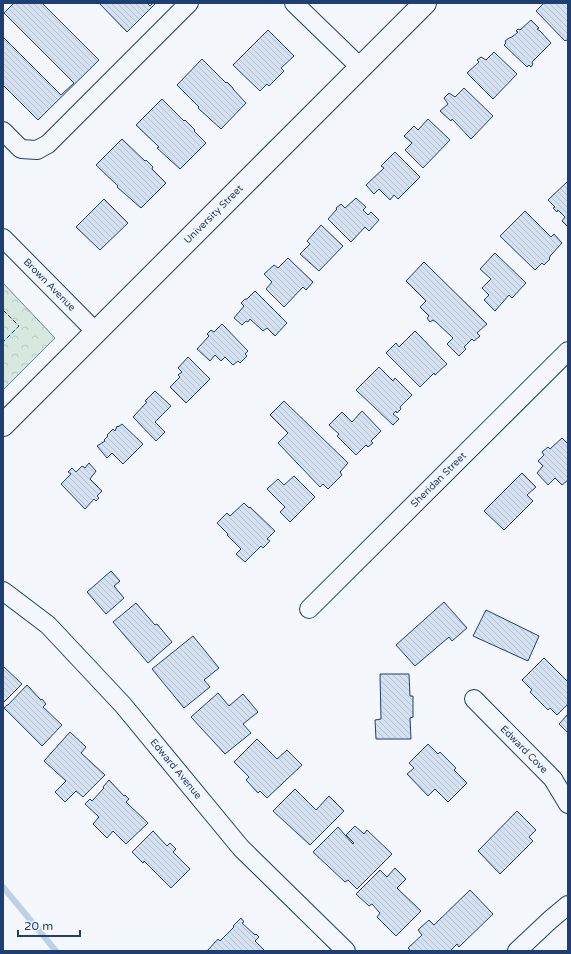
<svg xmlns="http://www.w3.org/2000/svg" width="571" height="954" font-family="'Varela Round',sans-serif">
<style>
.park{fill:url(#park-crowns);stroke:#687fa3}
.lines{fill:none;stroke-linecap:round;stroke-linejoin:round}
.stream{stroke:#bed0e5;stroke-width:6}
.building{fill:url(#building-back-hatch);stroke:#1d3f73}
.minor-casing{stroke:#1d3f73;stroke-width:20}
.tertiary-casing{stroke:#1d3f73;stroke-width:24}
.minor{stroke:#f4f7fb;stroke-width:18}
.tertiary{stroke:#f4f7fb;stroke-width:22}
.fence{stroke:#1d3f73;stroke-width:1;stroke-dasharray:5 2;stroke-linecap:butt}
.labels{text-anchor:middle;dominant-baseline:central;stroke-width:3;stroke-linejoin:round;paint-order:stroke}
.street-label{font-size:10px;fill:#1d3f73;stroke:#f4f7fb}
</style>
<defs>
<pattern id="park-crowns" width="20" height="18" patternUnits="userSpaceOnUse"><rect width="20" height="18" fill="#d7e8df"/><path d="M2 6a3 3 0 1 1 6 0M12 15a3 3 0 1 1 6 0" fill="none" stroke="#b8c8c3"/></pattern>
<pattern id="building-back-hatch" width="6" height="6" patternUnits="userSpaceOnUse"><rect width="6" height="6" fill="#d5e0f0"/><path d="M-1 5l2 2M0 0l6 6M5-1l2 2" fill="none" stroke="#b6c1d1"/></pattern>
</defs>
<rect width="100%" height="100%" fill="#f4f7fb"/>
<path class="park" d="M 3,283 L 55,338 L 3,390 Z"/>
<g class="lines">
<path class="stream" d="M 3,887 L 56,951"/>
</g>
<path class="building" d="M 14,3 L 42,3 L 99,60 L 38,120 L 3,85 L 3,37 L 61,95 L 74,83 L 4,13 Z
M 99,3 L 147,3 L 150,6 L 153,3 L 156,3 L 127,32 Z
M 544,3 L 568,3 L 568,41 L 566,40 L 565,41 L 536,11 Z
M 531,20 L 539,28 L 537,29 L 540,31 L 551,43 L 532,62 L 533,64 L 531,67 L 529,65 L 527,67 L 504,45 L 506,43 L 505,41 L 509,38 L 512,37 L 518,32 L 516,31 L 518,29 L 520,30 Z
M 268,30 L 294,56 L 281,68 L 284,71 L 269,86 L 267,84 L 260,91 L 233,65 Z
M 494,52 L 517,74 L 493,99 L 467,73 L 479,62 L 477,60 L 481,57 L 486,60 Z
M 202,59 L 226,83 L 227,82 L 233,88 L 233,89 L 246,103 L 221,129 L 198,108 L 199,107 L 177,85 Z
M 464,88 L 493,116 L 471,139 L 452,119 L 451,121 L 440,111 L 448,104 L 444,98 L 449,93 L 455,97 Z
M 162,99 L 184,121 L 185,120 L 195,130 L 194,131 L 206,143 L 180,169 L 157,148 L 159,147 L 136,125 Z
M 428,119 L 450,140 L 423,168 L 405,150 L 412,143 L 404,136 L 414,126 L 418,130 Z
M 122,139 L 145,161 L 146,160 L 153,167 L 152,169 L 166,183 L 141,208 L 117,187 L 118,186 L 96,165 Z
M 395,152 L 420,177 L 398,199 L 394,195 L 390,200 L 379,189 L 374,194 L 366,185 L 384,168 L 381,166 Z
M 568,181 L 568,227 L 562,221 L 565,217 L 558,210 L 557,212 L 553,208 L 555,207 L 548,200 Z
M 356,198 L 366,207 L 363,210 L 368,215 L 371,212 L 379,220 L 369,231 L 365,227 L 351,242 L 328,219 L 337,209 L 336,208 L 341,204 L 345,208 Z
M 104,199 L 128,223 L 100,250 L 76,227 Z
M 525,211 L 551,237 L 554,234 L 562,243 L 551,255 L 549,258 L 550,259 L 544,265 L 542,263 L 535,270 L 500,236 Z
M 321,225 L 343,246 L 319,271 L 300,254 L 310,244 L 307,241 Z
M 495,253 L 526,283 L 512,298 L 509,295 L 495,311 L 484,300 L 489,295 L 482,288 L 491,279 L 480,269 Z
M 288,258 L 313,282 L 306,290 L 303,287 L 284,307 L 266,289 L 272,282 L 264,274 L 274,265 L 278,268 Z
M 424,262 L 487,324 L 477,333 L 480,336 L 474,341 L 472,339 L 464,347 L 466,349 L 459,356 L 447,344 L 453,338 L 436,322 L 433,320 L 430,322 L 427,318 L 429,316 L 420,307 L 426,301 L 406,281 Z
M 255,291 L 287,323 L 275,336 L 267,328 L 263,331 L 250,319 L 248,322 L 246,321 L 242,325 L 234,318 L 244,306 L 241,303 L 245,299 L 247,299 Z
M 222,324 L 248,351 L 245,354 L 247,356 L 240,363 L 238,361 L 233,365 L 225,357 L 221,361 L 215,355 L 210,361 L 197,349 L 209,336 L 207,334 L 211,330 L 214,332 Z
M 415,331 L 447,364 L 435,375 L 434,373 L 420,387 L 386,353 L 396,343 L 399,347 Z
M 188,357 L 210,379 L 186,403 L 170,387 L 180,377 L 178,375 L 182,372 L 178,368 Z
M 379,367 L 393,381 L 395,378 L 412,395 L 400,407 L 401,409 L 397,413 L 396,411 L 393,414 L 399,419 L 393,425 L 356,390 Z
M 155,391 L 171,406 L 155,422 L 165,432 L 156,441 L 133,417 L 147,402 L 145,401 Z
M 284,401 L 348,463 L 340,472 L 342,475 L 328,489 L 323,484 L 320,487 L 278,443 L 288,433 L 270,415 Z
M 362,411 L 381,431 L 371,441 L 373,443 L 368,447 L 366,445 L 356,455 L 337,436 L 339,434 L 329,425 L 342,412 L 352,422 Z
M 122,424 L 143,444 L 123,464 L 112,453 L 107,458 L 97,446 L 105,441 L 104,440 L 108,436 L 107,435 L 113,429 L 115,431 L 117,426 L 118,427 Z
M 562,438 L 568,444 L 568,480 L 562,485 L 555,478 L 548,485 L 537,473 L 543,466 L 538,461 L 544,455 L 542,452 L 548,447 L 550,449 Z
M 89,463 L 96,471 L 90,479 L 102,491 L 97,496 L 99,498 L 96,501 L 94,499 L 85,509 L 61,484 L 71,474 L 68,472 L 72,468 L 76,472 L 82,466 L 85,468 Z
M 522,473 L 536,487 L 527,495 L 533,501 L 504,530 L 484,511 Z
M 294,476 L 315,497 L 290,522 L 280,512 L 285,507 L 267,489 L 278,479 L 284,485 Z
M 244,503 L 249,508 L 250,507 L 275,531 L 267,539 L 270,541 L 263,548 L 261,546 L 245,562 L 236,554 L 241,549 L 227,535 L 228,534 L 217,523 L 227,513 L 230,516 Z
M 111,571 L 120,581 L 114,586 L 124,598 L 106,614 L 87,592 Z
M 444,602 L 467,628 L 452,641 L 449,637 L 415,666 L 396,645 Z
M 136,603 L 155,625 L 157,624 L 172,642 L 148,663 L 113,622 Z
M 486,610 L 539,636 L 528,661 L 473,636 Z
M 193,636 L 219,668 L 204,680 L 210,687 L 184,708 L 152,669 Z
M 544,658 L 568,682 L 568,704 L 557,715 L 550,708 L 548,710 L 530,692 L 532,690 L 522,680 Z
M 3,666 L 22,684 L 3,703 Z
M 380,674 L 409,674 L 410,696 L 413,696 L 413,717 L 410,718 L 411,739 L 376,739 L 375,720 L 381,719 Z
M 27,685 L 41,700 L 42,699 L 46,704 L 43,707 L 62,725 L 42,746 L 4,708 L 7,705 L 8,705 Z
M 218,693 L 229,706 L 243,694 L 258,712 L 243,724 L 251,733 L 225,754 L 191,717 Z
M 568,714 L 568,733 L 559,724 Z
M 70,732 L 86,747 L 81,753 L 105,775 L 83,797 L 76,791 L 65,802 L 55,792 L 66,781 L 44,761 Z
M 257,739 L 277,759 L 287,750 L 302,765 L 267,798 L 260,791 L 258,793 L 246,780 L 249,777 L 234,762 Z
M 428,744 L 438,754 L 440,752 L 456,768 L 454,770 L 467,783 L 448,802 L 435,789 L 428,796 L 407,774 L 414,768 L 409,763 Z
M 109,780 L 124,796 L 125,795 L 129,799 L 126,802 L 148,823 L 126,844 L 113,831 L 107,838 L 93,824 L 99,817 L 85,804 L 90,799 L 92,801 L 104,788 L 103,787 Z
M 295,789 L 316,810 L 329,796 L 344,811 L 310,845 L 273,811 Z
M 517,811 L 536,830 L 529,837 L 533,841 L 500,874 L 478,851 Z
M 355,826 L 364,834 L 367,830 L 392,854 L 357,889 L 348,880 L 345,882 L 313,852 L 338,827 L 353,844 L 354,843 L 346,835 Z
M 153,831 L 167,846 L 170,843 L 176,849 L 173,852 L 190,869 L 171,888 L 144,861 L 143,863 L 132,852 Z
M 395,868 L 406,879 L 397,888 L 421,911 L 396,936 L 377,917 L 380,913 L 372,904 L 369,906 L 356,894 L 380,870 L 387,877 Z
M 470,890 L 493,914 L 459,947 L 457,944 L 450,951 L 411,951 L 408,948 L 422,935 L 418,930 L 429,920 L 434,925 Z
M 241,918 L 244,922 L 242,923 L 255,935 L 256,934 L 259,937 L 255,941 L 265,951 L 207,951 L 218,939 L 220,941 L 234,927 L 233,926 Z"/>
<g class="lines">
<g class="minor-casing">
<g id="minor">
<path d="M 294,3 L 360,67"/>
<path d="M 3,131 L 21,149 L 37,150 L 48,144 L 189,3"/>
<path id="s1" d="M 3,238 L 96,332"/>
<path id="s2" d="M 3,591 L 48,625 L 123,705 L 241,848 L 346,951"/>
<path id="s3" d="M 309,609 L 568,351"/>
<path id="s4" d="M 474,699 L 553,779 L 568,804"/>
<path d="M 517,951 L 550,920 L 568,905"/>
</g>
</g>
<g class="tertiary-casing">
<g id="tertiary">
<path id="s5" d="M 3,425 L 425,3"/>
</g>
</g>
<use href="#minor" class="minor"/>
<use href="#tertiary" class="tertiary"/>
<path class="fence" d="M 3,310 L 19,326 L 3,342"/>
</g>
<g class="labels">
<g class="street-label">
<text stroke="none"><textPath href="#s5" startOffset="298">University Street</textPath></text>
<text stroke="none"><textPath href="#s1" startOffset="66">Brown Avenue</textPath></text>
<text stroke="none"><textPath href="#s3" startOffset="183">Sheridan Street</textPath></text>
<text stroke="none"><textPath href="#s4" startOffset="71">Edward Cove</textPath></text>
<text stroke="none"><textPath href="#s2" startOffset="249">Edward Avenue</textPath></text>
</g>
</g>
<rect width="571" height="954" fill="none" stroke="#1d3f73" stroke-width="8"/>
<path d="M18 930v6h62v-6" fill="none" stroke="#1d3f73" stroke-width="2"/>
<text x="24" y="930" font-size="12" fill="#1d3f73" stroke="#f4f7fb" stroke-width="3" paint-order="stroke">20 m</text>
</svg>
